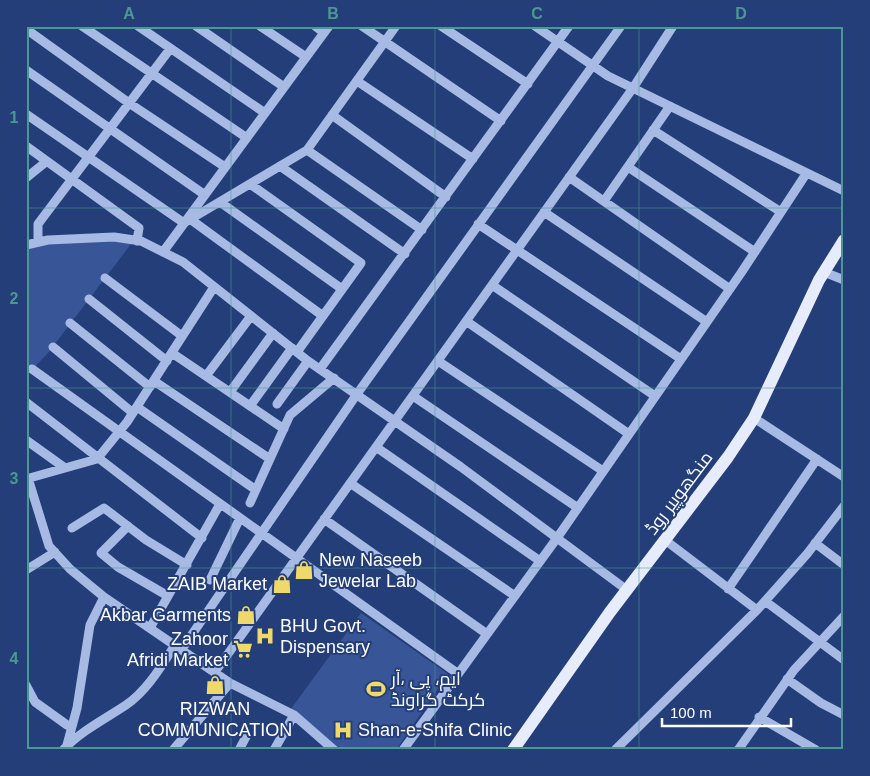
<svg xmlns="http://www.w3.org/2000/svg" width="870" height="776" font-family="Helvetica,Cairo,sans-serif">
<style>
.green{fill:#385697}
.lines{fill:none;stroke-linecap:round;stroke-linejoin:round}
.minor{stroke:#a6bae4;stroke-width:9}
.major{stroke:#e6ecfc;stroke-width:12}
.grid{fill:none;stroke:#4b9892;stroke-width:1;stroke-opacity:0.55}
.labels{text-anchor:middle;dominant-baseline:central;stroke-width:4;stroke-linejoin:round;paint-order:stroke}
.street-label{font-size:18px;fill:#fff;stroke:#243e79}
.poi-label{font-size:18px;fill:#fff;stroke:#243e79;text-anchor:start}
.neatline{fill:none;stroke:#4b9892;stroke-width:2}
.grid-label{font-size:16px;text-anchor:middle;font-weight:bold;fill:#4b9892}
</style>
<rect width="100%" height="100%" fill="#243e79"/>
<path class="green" d="M 134,240 L 48,353 L 26,376 L 26,245 Z
M 361,613 L 448,674 L 396,750 L 335,750 L 288,713 Z"/>
<g class="lines">
<path class="minor" d="M 82,26 L 247,138
M 138,26 L 265,113
M 196,26 L 284,87
M 260,26 L 306,57
M 315,26 L 324,33
M 362,26 L 501,121
M 441,26 L 528,84
M 535,26 L 608,76 L 844,191
M 26,29 L 129,103 L 225,167
M 26,70 L 205,195
M 357,81 L 473,159
M 26,114 L 184,223 L 307,150 L 396,26
M 332,115 L 446,197
M 653,130 L 781,212
M 26,146 L 139,228 L 137,241
M 307,150 L 422,230
M 280,166 L 405,254
M 628,167 L 755,252
M 569,177 L 730,289
M 26,178 L 47,161
M 250,184 L 361,263 L 297,352
M 604,201 L 670,106
M 220,202 L 342,289
M 544,212 L 707,322
M 190,219 L 323,316
M 478,224 L 681,359
M 38,242 L 38,224 L 170,49
M 26,245 L 48,240 L 114,237 L 141,241 L 183,262 L 308,361 L 461,467 L 627,590
M 163,252 L 329,26
M 824,272 L 844,280
M 105,278 L 182,336
M 492,285 L 655,396
M 89,299 L 167,361
M 466,321 L 629,434
M 70,323 L 150,387
M 53,347 L 133,413
M 172,353 L 284,429
M 438,361 L 603,471
M 32,369 L 457,673
M 320,369 L 569,26
M 206,376 L 251,316
M 154,381 L 270,459
M 230,392 L 273,333
M 413,396 L 578,508
M 26,402 L 202,538
M 277,404 L 308,361
M 250,406 L 292,348
M 137,407 L 256,490
M 754,418 L 844,477
M 26,440 L 65,468
M 376,447 L 540,561
M 28,478 L 49,546 L 70,569 L 104,597 L 230,683 L 294,715 L 334,750
M 26,479 L 97,459 L 127,422 L 214,287
M 350,483 L 515,596
M 250,503 L 290,415 L 334,378
M 324,519 L 487,634
M 128,526 L 101,553 L 118,567 L 168,596
M 72,528 L 104,508 L 146,540 L 187,565
M 665,540 L 757,610
M 815,543 L 844,565
M 26,570 L 55,552
M 210,580 L 240,518
M 728,589 L 817,459
M 765,601 L 844,660
M 150,628 L 220,504
M 182,649 L 357,394 L 621,26
M 215,672 L 633,88 L 673,26
M 787,679 L 821,703 L 844,715
M 26,685 L 35,702 L 67,725
M 759,717 L 816,750
M 67,745 L 77,708 L 90,625 L 104,597
M 63,750 C 81,731 105,719 126,705 C 147,691 162,665 175,645
M 173,750 L 230,683
M 239,750 L 247,735
M 274,750 L 294,715
M 403,750 L 557,538 L 741,273 L 806,174
M 615,750 L 757,610 L 807,554 L 844,506
M 738,750 L 794,670 L 844,616"/>
<path class="major" d="M 513,750 L 610,612 L 728,457 L 754,418 L 819,280 L 844,240"/>
</g>
<path class="grid" d="M 231,26 L 231,750M 435,26 L 435,750M 639,26 L 639,750M 26,208 L 844,208M 26,388 L 844,388M 26,568 L 844,568"/>
<defs>
<g id="shop-bare" transform="scale(1.5)"><path d="M-5-2.5h2.3a2.7 3.5 0 0 1 5.4 0H5L5.5 6h-11ZM-1.5-2.5h3a1.5 2.3 0 0 0-3 0Z" fill="#eed96a" stroke="#243e79" stroke-width="2.5" paint-order="stroke"/></g>
<g id="hospital-bare" transform="scale(1.5)"><path d="M-5-5h3v3.5h4V-5h3V5h-3V1.5h-4V5h-3Z" fill="#eed96a" stroke="#243e79" stroke-width="2.5" paint-order="stroke"/></g>
<g id="supermarket-bare" transform="scale(1.5)"><path d="M-6-5.5h2.5l.6 2H6L4.5 2H-2.5L-4.4-4H-6ZM-1.5 3.2a1.3 1.3 0 1 0 .1 0ZM3 3.2a1.3 1.3 0 1 0 .1 0Z" fill="#eed96a" stroke="#243e79" stroke-width="2.5" paint-order="stroke"/></g>
<g id="stadium-bare" transform="scale(1.5)"><path d="M0-5a6.5 5 0 1 0 0 10a6.5 5 0 1 0 0-10ZM-3.5-1.8h7v3.6h-7Z" fill="#eed96a" stroke="#243e79" stroke-width="2.5" paint-order="stroke"/></g>
</defs>
<g fill-rule="evenodd">
<use href="#shop-bare" x="304" y="570"/>
<use href="#shop-bare" x="282" y="584"/>
<use href="#shop-bare" x="246" y="615"/>
<use href="#hospital-bare" x="265" y="636"/>
<use href="#supermarket-bare" x="243" y="649"/>
<use href="#shop-bare" x="215" y="685"/>
<use href="#stadium-bare" x="376" y="689"/>
<use href="#hospital-bare" x="343" y="730"/>
</g>
<g class="labels">
<g class="street-label">
<text transform="translate(679 493) rotate(-53)">منگھوپیر روڈ</text>
</g>
<g class="poi-label">
<text x="319" y="560">New Naseeb<tspan x="319" dy="21">Jewelar Lab</tspan></text>
<text x="267" y="584" text-anchor="end">ZAIB Market</text>
<text x="231" y="615" text-anchor="end">Akbar Garments</text>
<text x="280" y="626">BHU Govt.<tspan x="280" dy="21">Dispensary</tspan></text>
<text x="228" y="639" text-anchor="end">Zahoor<tspan x="228" dy="21">Afridi Market</tspan></text>
<text x="391" y="679">ایم، پی ،آر<tspan x="391" dy="21">کرکٹ گراونڈ</tspan></text>
<text x="215" y="709" text-anchor="middle">RIZWAN<tspan x="215" dy="21">COMMUNICATION</tspan></text>
<text x="358" y="730">Shan-e-Shifa Clinic</text>
</g>
</g>
<rect width="870" height="776" fill="none" stroke="#243e79" stroke-width="55"/>
<path d="M662 718v8h129v-8" fill="none" stroke="#ffffff" stroke-width="2.5"/>
<text x="670" y="718" font-size="15" fill="#ffffff" stroke="#243e79" stroke-width="4" paint-order="stroke">100 m</text>
<rect x="28" y="28" width="814" height="720" class="neatline"/>
<g class="grid-label">
<text x="129" y="19">A</text>
<text x="333" y="19">B</text>
<text x="537" y="19">C</text>
<text x="741" y="19">D</text>
<text x="14" y="123">1</text>
<text x="14" y="304">2</text>
<text x="14" y="484">3</text>
<text x="14" y="664">4</text>
</g>
</svg>
